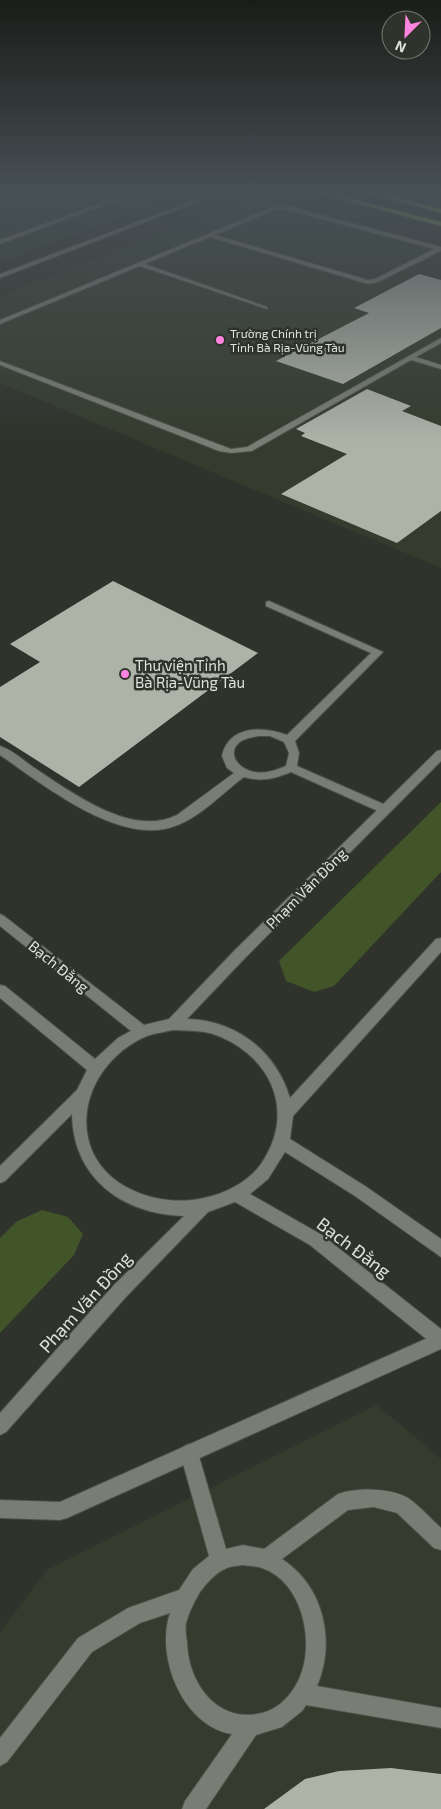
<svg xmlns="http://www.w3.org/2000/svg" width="441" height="1809" font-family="'Exo 2',sans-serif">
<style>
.built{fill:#353c2e}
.green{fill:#425529}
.building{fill:#aeb3a8}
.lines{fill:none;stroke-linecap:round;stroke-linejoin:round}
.service-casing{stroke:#4b4f48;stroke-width:2}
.minor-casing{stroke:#4b4f48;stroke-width:2}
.tertiary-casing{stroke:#4b4f48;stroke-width:2}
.trunk-casing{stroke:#4b4f48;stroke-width:2}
.service{fill:#797e74;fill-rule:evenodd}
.minor{fill:#797e74;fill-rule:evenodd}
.tertiary{fill:#797e74;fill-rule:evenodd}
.trunk{fill:#91b856;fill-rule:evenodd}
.poi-dot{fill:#fe85df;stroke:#2f332b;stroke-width:2}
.labels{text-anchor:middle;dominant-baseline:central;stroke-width:5;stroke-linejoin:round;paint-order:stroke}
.far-poi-label{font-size:12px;fill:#e0e3dd;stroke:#2f332b;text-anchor:start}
.poi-label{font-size:15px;fill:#e0e3dd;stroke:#2f332b;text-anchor:start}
.street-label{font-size:15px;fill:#e0e3dd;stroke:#2f332b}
.near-street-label{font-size:18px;fill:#e0e3dd;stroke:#2f332b}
</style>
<rect width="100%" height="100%" fill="#2f332b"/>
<path class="built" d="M 0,190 L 194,190 L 0,262 Z
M 258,196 L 441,245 L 441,568 L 0,383 L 0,296 Z
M 377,1405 L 441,1459 L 441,1809 L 0,1809 L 0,1632 L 47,1570 Z"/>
<path class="green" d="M 441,802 L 441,872 L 334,986 L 314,992 L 286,981 L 279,961 Z
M 42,1210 L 68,1217 L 83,1234 L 74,1255 L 0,1333 L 0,1238 L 16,1222 Z"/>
<path class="building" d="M 419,274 L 441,280 L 441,328 L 343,384 L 276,361 L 369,313 L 354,308 Z
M 367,389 L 411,406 L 402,411 L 441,426 L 441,511 L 397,543 L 281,494 L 347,454 L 301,436 L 305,433 L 296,429 Z
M 113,581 L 258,653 L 79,787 L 0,737 L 0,687 L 40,662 L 10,644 Z
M 391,1768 L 441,1774 L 441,1809 L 264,1809 L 305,1779 L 339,1771 Z"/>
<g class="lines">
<g class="service-casing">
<path id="service" d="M 13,190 L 21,190 L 0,198 L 0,194 Z
M 137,190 L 145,190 L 0,244 L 0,240 Z
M 280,204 L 441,247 L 441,251 L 378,282 L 368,284 L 210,237 L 145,264 L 267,307 L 267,309 L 140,266 L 0,324 L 0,320 ZM 280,208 L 434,249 L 375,279 L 368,280 L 215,235 Z
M 441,338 L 441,343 L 416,357 L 441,365 L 441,369 L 411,360 L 252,451 L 231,453 L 219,451 L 0,365 L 0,361 L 231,449 L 247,447 Z
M 269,601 L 383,652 L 295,741 L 299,753 L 297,766 L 388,806 L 390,809 L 388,812 L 380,812 L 291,772 C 274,779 261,782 244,777 C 222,793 201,817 175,826 C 120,847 44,785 0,755 L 0,746 C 13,750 25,762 36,769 C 72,793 133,838 177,815 L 234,773 L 227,768 L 222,756 C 229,725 263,726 287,735 L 371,653 L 266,606 L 266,602 ZM 258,736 L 270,736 L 284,742 L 289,753 L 286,766 C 276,770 266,774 255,772 C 238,770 224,751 243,740 C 247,738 253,737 258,736 Z
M 189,1444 L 195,1447 L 198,1453 L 226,1549 L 243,1545 L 264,1549 L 338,1494 C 357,1487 391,1488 408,1498 C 420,1506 431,1519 441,1528 L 441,1550 L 434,1548 L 397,1513 L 374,1507 L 348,1510 L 282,1559 C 324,1586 336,1642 317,1686 L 441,1708 L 441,1728 L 306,1705 L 302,1711 L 282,1727 L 256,1735 L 206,1809 L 182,1809 L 185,1801 L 232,1734 C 183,1726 155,1657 170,1613 L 140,1623 L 92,1652 L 7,1762 L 0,1766 L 0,1738 L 78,1638 L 128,1608 L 179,1590 L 193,1569 L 209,1556 L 180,1453 L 183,1447 ZM 243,1565 C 249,1566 256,1566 262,1568 C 302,1582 314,1639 301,1674 C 295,1691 280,1709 262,1713 C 217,1724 188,1683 187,1642 C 186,1636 185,1629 186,1623 C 189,1612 194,1602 200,1592 C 206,1584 215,1573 225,1569 C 230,1566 237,1566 243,1565 Z"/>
</g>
<g class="minor-casing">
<path id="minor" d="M 221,190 L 229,190 L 0,278 L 0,274 Z
M 441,1332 L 441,1349 L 67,1518 L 60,1520 L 0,1518 L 0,1500 L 60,1502 Z"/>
</g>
<g class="tertiary-casing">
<path id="tertiary" d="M 441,750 L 441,761 L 244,959 L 187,1019 C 236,1020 276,1051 290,1098 L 436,939 L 441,938 L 441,952 L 293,1116 L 290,1139 L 365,1186 L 441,1239 L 441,1257 L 355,1196 L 285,1152 L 268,1179 L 250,1194 L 322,1235 L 441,1329 L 441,1348 L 435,1346 L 310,1245 L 235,1202 L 208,1212 L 125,1298 L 6,1432 L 0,1435 L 0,1413 L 113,1286 L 184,1216 C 123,1214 73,1179 72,1114 L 5,1181 L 0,1183 L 0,1166 L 77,1090 L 87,1070 L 0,998 L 0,985 L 5,986 L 95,1059 L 118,1038 L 131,1031 L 0,926 L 0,914 L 4,916 L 144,1025 L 169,1019 L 234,951 L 437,751 ZM 173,1030 C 190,1031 206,1030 221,1037 C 274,1060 295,1115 261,1164 C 249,1181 228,1192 208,1197 C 168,1208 113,1194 93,1153 C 72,1106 103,1054 147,1036 C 155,1033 165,1032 173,1030 Z"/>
</g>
<g class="trunk-casing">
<path id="trunk" d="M 308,190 L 318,190 L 441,222 L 441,226 Z
M 357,190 L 367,190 L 441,209 L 441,213 Z"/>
</g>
<use href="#service" class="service"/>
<use href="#minor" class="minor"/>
<use href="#tertiary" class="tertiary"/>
<use href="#trunk" class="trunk"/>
</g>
<linearGradient id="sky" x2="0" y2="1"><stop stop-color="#1a1c18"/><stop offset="0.43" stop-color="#475055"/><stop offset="1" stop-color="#475055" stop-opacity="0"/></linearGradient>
<rect width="441" height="443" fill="url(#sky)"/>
<g class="poi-dot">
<circle cx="220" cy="340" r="5"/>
<circle cx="125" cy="674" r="5"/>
</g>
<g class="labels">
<g class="far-poi-label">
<text x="230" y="333">Trường Chính trị<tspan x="230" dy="14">Tỉnh Bà Rịa-Vũng Tàu</tspan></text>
</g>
<g class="poi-label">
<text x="135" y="665">Thư viện Tỉnh<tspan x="135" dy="17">Bà Rịa-Vũng Tàu</tspan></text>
</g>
<g class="street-label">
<text transform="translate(306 888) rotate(-45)">Phạm Văn Đồng</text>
<text transform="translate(59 966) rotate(39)">Bạch Đằng</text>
</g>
<g class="near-street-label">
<text transform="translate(354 1247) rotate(37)">Bạch Đằng</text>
<text transform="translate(85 1302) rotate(-48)">Phạm Văn Đồng</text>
</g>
</g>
<g transform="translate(406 35) rotate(204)"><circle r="24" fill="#2f332b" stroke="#767972"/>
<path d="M0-4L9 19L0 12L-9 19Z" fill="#fe85df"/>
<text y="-8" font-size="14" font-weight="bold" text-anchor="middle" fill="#e0e3dd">N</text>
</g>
</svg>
